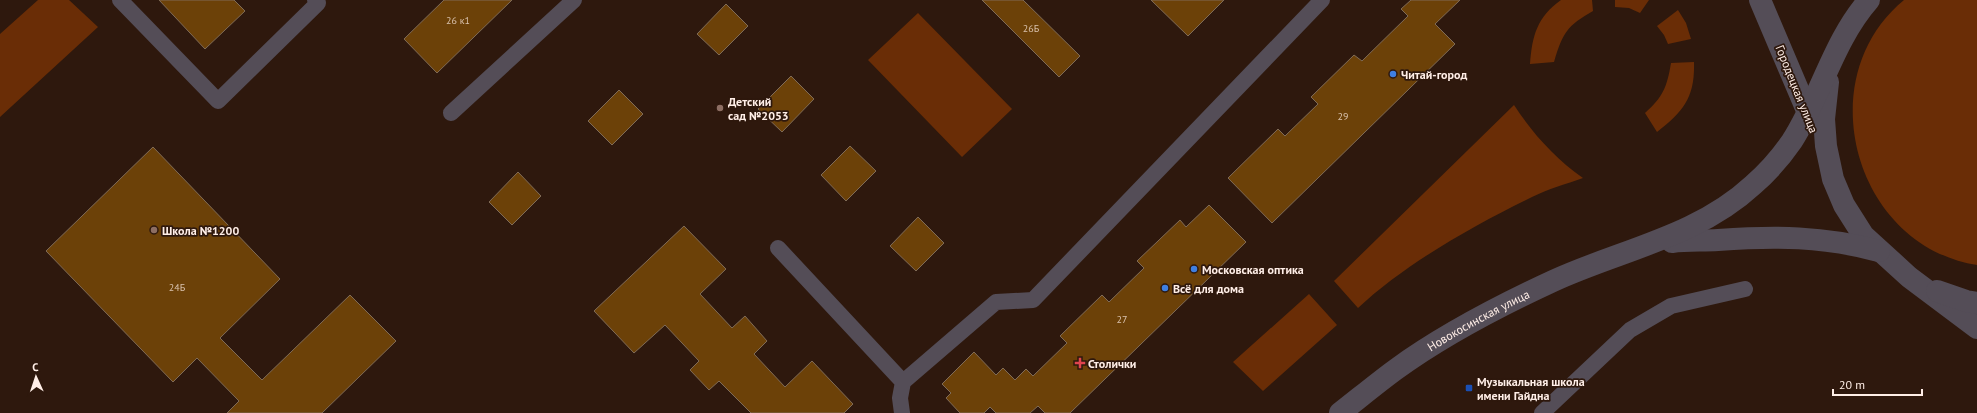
<svg xmlns="http://www.w3.org/2000/svg" width="1977" height="413" font-family="'PT Sans',sans-serif">
<style>
.green{fill:#6a2d06}
.building{fill:#6c4108;stroke:#806b56}
.lines{fill:none;stroke-linecap:round;stroke-linejoin:round}
.service{stroke:#544d57;stroke-width:16}
.tertiary{stroke:#544d57;stroke-width:22}
.shop-dot{fill:#3f7fe0;stroke:#2e180d;stroke-width:1.5}
.education-dot{fill:#8d6e63;stroke:#2e180d;stroke-width:1.5}
.health-dot{fill:#e0444e;stroke:#2e180d;stroke-width:1.5}
.transit-dot{fill:#1a4fb4;stroke:#2e180d;stroke-width:1.5}
.labels{text-anchor:middle;dominant-baseline:central;stroke-width:3.5;stroke-linejoin:round;paint-order:stroke}
.number-label{font-size:10px;fill:#dac3af}
.poi-label{font-size:12px;font-weight:bold;fill:#ffeee7;stroke:#2e180d;text-anchor:start}
.street-label{font-size:12px;fill:#ffeee7;stroke:#2e180d}
</style>
<rect width="100%" height="100%" fill="#2e180d"/>
<path class="green" d="M 38,0 L 69,0 L 98,27 L 0,117 L 0,34 Z
M 1561,0 L 1592,0 L 1593,11 C 1567,26 1563,32 1554,62 L 1530,64 C 1532,36 1537,17 1561,0 Z
M 1615,0 L 1649,0 L 1640,13 L 1629,8 L 1615,7 Z
M 1904,0 L 1977,0 L 1977,265 C 1855,246 1808,79 1904,0 Z
M 1678,10 L 1686,23 L 1691,39 L 1668,44 L 1664,35 L 1657,26 Z
M 918,13 L 1012,109 L 962,157 L 868,60 Z
M 1694,62 C 1695,97 1684,111 1657,132 L 1645,113 C 1663,97 1667,87 1671,63 Z
M 1514,105 C 1533,134 1555,158 1583,178 C 1566,184 1548,189 1532,197 C 1474,225 1405,264 1358,308 L 1334,281 Z
M 1309,294 L 1337,325 L 1263,391 L 1233,362 Z"/>
<path class="building" d="M 159,0 L 234,0 L 245,11 L 205,49 Z
M 444,0 L 512,0 L 437,73 L 404,39 Z
M 982,0 L 1023,0 L 1080,56 L 1059,77 Z
M 1151,0 L 1224,0 L 1188,36 Z
M 1411,0 L 1460,0 L 1435,24 L 1455,44 L 1272,223 L 1228,178 L 1278,129 L 1285,136 L 1318,104 L 1311,97 L 1354,55 L 1362,61 L 1408,16 L 1401,9 Z
M 726,4 L 748,26 L 719,55 L 697,34 Z
M 791,76 L 814,99 L 782,132 L 758,109 Z
M 619,90 L 643,114 L 612,145 L 588,121 Z
M 850,146 L 876,171 L 846,201 L 821,175 Z
M 153,147 L 280,279 L 220,338 L 262,380 L 350,295 L 396,341 L 322,413 L 227,413 L 239,401 L 197,358 L 173,382 L 46,251 Z
M 518,172 L 541,196 L 512,225 L 489,202 Z
M 1209,205 L 1246,242 L 1070,413 L 1045,413 L 1038,406 L 1030,413 L 996,413 L 990,407 L 984,413 L 960,413 L 946,398 L 951,393 L 942,384 L 974,352 L 996,375 L 1003,368 L 1015,380 L 1026,369 L 1033,376 L 1067,343 L 1060,336 L 1102,295 L 1109,302 L 1144,268 L 1137,261 L 1180,220 L 1186,227 Z
M 918,217 L 944,243 L 916,271 L 890,246 Z
M 684,226 L 726,269 L 700,294 L 732,328 L 745,316 L 767,341 L 754,354 L 785,387 L 812,361 L 853,404 L 844,413 L 751,413 L 719,381 L 709,390 L 690,370 L 699,361 L 665,325 L 634,353 L 594,311 Z"/>
<g class="lines">
<path class="service" d="M 120,0 L 218,101 L 318,3 L 315,0
M 451,113 L 574,0
M 778,248 L 903,382
M 902,413 L 900,398 L 903,382 L 996,302 L 1033,300 L 1322,0
M 1542,413 L 1630,330 L 1671,306 L 1745,289"/>
<g class="tertiary">
<path d="M 1760,0 L 1811,120"/>
<path d="M 1828,82 L 1824,119 L 1826,146 L 1833,179 L 1844,205 L 1863,235 L 1909,277 L 1977,328"/>
<path d="M 1672,242 C 1687,240 1702,241 1718,240 C 1775,236 1823,236 1879,251"/>
<path d="M 1937,291 L 1966,301 L 1977,303"/>
<path id="s1" d="M 1340,413 C 1358,399 1376,384 1395,370 C 1443,335 1499,306 1553,281 C 1620,250 1697,237 1753,185 C 1768,172 1781,157 1792,141 C 1821,96 1833,41 1869,0"/>
</g>
</g>
<g class="shop-dot">
<circle cx="1393" cy="74" r="4"/>
<circle cx="1194" cy="269" r="4"/>
<circle cx="1165" cy="288" r="4"/>
</g>
<g class="education-dot">
<circle cx="720" cy="108" r="4"/>
<circle cx="154" cy="230" r="4"/>
</g>
<path class="health-dot" d="M1078 357h4v4h4v4h-4v4h-4v-4h-4v-4h4z"/>
<rect class="transit-dot" x="1465" y="384" width="8" height="8" rx="2"/>
<g class="labels">
<g class="number-label">
<text x="458" y="20">26 к1</text>
<text x="1031" y="28">26Б</text>
<text x="1343" y="116">29</text>
<text x="177" y="287">24Б</text>
<text x="1122" y="319">27</text>
</g>
<g class="poi-label">
<text x="1401" y="74">Читай-город</text>
<text x="728" y="101">Детский<tspan x="728" dy="14">сад №2053</tspan></text>
<text x="162" y="230">Школа №1200</text>
<text x="1202" y="269">Московская оптика</text>
<text x="1173" y="288">Всё для дома</text>
<text x="1088" y="363">Столички</text>
<text x="1477" y="381">Музыкальная школа<tspan x="1477" dy="14">имени Гайдна</tspan></text>
</g>
<g class="street-label">
<text transform="translate(1797 89) rotate(68)">Городецкая улица</text>
<text stroke="none"><textPath href="#s1" startOffset="167">Новокосинская улица</textPath></text>
</g>
</g>
<g transform="translate(36 377) rotate(357)" stroke="#2e180d" stroke-width="3" paint-order="stroke">
<path d="M0-3L7 15L0 10L-7 15Z" fill="#ffeee7"/>
<text y="-6" font-size="11" font-weight="bold" text-anchor="middle" fill="#ffeee7">С</text>
</g>
<path d="M1833 389v6h89v-6" fill="none" stroke="#ffeee7" stroke-width="2"/>
<text x="1839" y="389" font-size="12" fill="#ffeee7" stroke="#2e180d" stroke-width="3" paint-order="stroke">20 m</text>
</svg>
